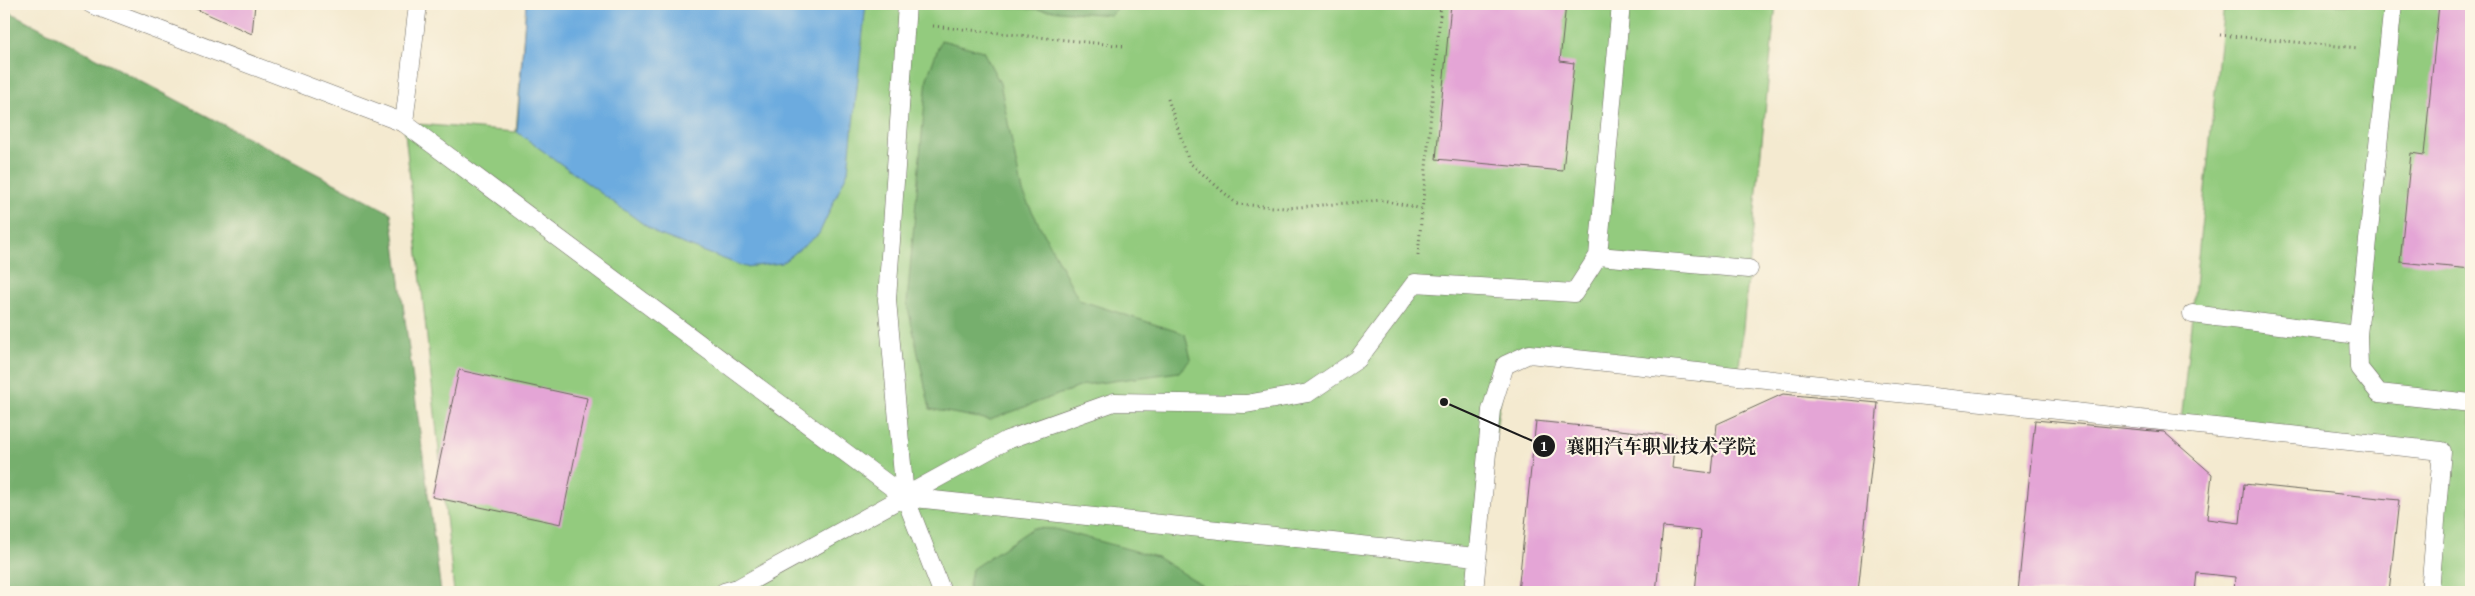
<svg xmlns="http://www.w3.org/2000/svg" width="2475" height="596" font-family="'Gentium Book Plus','Noto Serif SC',serif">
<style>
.green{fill:#93cb7e;stroke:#58744d}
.forest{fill:#76af6d;stroke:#496644}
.water{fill:#6cabdf;stroke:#44647e}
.building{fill:#e4a5d6}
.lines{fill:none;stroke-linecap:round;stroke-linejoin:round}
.service-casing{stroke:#68645b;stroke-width:19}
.path{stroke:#68645b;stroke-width:3;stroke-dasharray:1 4;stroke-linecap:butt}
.service{stroke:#fff;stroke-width:18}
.leader{fill:none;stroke:#1c1c1c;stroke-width:2}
.callout-dot{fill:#1c1c1c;stroke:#fcf5e5;stroke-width:2}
.mark-label{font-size:15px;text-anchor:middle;font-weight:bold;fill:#fff}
.callout-label{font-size:19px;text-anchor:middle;font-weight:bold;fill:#1c1c1c;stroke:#fcf5e5;stroke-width:4;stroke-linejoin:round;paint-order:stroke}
</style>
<rect width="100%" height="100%" fill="#fcf5e5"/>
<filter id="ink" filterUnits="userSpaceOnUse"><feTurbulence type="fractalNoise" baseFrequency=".02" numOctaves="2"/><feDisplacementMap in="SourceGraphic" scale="10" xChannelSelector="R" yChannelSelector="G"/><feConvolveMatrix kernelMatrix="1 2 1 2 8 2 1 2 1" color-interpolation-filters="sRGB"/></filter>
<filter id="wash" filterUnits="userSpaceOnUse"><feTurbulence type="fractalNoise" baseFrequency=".0096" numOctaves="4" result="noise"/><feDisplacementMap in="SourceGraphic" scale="20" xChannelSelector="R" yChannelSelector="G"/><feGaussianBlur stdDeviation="1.12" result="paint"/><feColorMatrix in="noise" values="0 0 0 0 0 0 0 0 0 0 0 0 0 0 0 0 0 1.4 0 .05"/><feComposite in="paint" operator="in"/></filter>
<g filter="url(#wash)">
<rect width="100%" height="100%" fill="#f4ead0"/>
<path class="green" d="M 526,4 L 1776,4 L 1738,377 L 1529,354 L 1505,365 L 1474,592 L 454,592 L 404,123 L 516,132 Z
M 2224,4 L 2471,4 L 2471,592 L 2430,592 L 2442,451 L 2181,422 Z"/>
<path class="forest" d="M 969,4 L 1119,4 L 1111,15 Z
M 4,9 L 391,213 L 441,592 L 4,592 Z
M 941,40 L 983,51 L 1000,83 L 1022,192 L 1079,300 L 1185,334 L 1191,359 L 1179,372 L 1084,385 L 990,420 L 930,409 L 907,303 L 927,78 Z
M 1033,528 L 1055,529 L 1157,557 L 1210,590 L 1210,592 L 968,592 L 972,569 Z"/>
<path class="water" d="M 526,4 L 866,4 L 848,171 L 819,234 L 782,263 L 745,267 L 657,234 L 517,132 Z"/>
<g id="blocks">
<path class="building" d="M 185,4 L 255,4 L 252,34 Z
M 1451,4 L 1566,4 L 1560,61 L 1574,63 L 1563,171 L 1436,159 Z
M 2439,4 L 2471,4 L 2471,269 L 2400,262 L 2411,153 L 2424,155 Z
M 459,370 L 587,398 L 561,524 L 432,497 Z
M 1783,394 L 1878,403 L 1858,592 L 1695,592 L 1701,531 L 1663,527 L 1656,592 L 1518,592 L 1536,421 L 1675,436 L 1672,468 L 1712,473 L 1717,424 Z
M 2035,420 L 2164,432 L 2212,474 L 2207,519 L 2240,523 L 2244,484 L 2399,500 L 2389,592 L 2234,592 L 2235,577 L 2197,573 L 2195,592 L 2018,592 Z"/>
</g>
</g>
<g filter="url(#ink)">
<use href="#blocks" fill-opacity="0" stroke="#68645b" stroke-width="1"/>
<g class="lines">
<g class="service-casing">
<path id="service" d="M 91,4 L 404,123
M 418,4 L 404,123 L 905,497 L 1476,557
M 907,4 L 887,300 L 905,497 L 942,592
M 1621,4 L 1598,256 L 1749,269
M 2192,314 L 2358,335 L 2393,4
M 2358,335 L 2359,368 L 2379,393 L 2471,403
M 724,592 L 738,588 L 1007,440 L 1114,402 L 1246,404 L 1308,393 L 1358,359 L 1415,283 L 1574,293 L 1598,256
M 1474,592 L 1491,410 L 1505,365 L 1529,354 L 2442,451 L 2430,592"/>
</g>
<path class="path" d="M 1172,7 L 1174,4
M 933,26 L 1124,46
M 2220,35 L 2359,48
M 1168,99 L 1189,162 L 1237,204 L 1286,208 L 1383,200 L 1422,209
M 1418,255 L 1441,4"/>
<use href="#service" class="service"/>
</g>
</g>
<path class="leader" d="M1444 402L1544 446"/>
<g class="callout-dot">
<circle cx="1444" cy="402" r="5"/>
<circle cx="1544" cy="446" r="12"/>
</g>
<g class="mark-label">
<text x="1544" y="451">1</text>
</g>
<g class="callout-label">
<text x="1661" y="453">襄阳汽车职业技术学院</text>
</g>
<rect width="2475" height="596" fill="none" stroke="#fcf5e5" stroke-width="20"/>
</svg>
